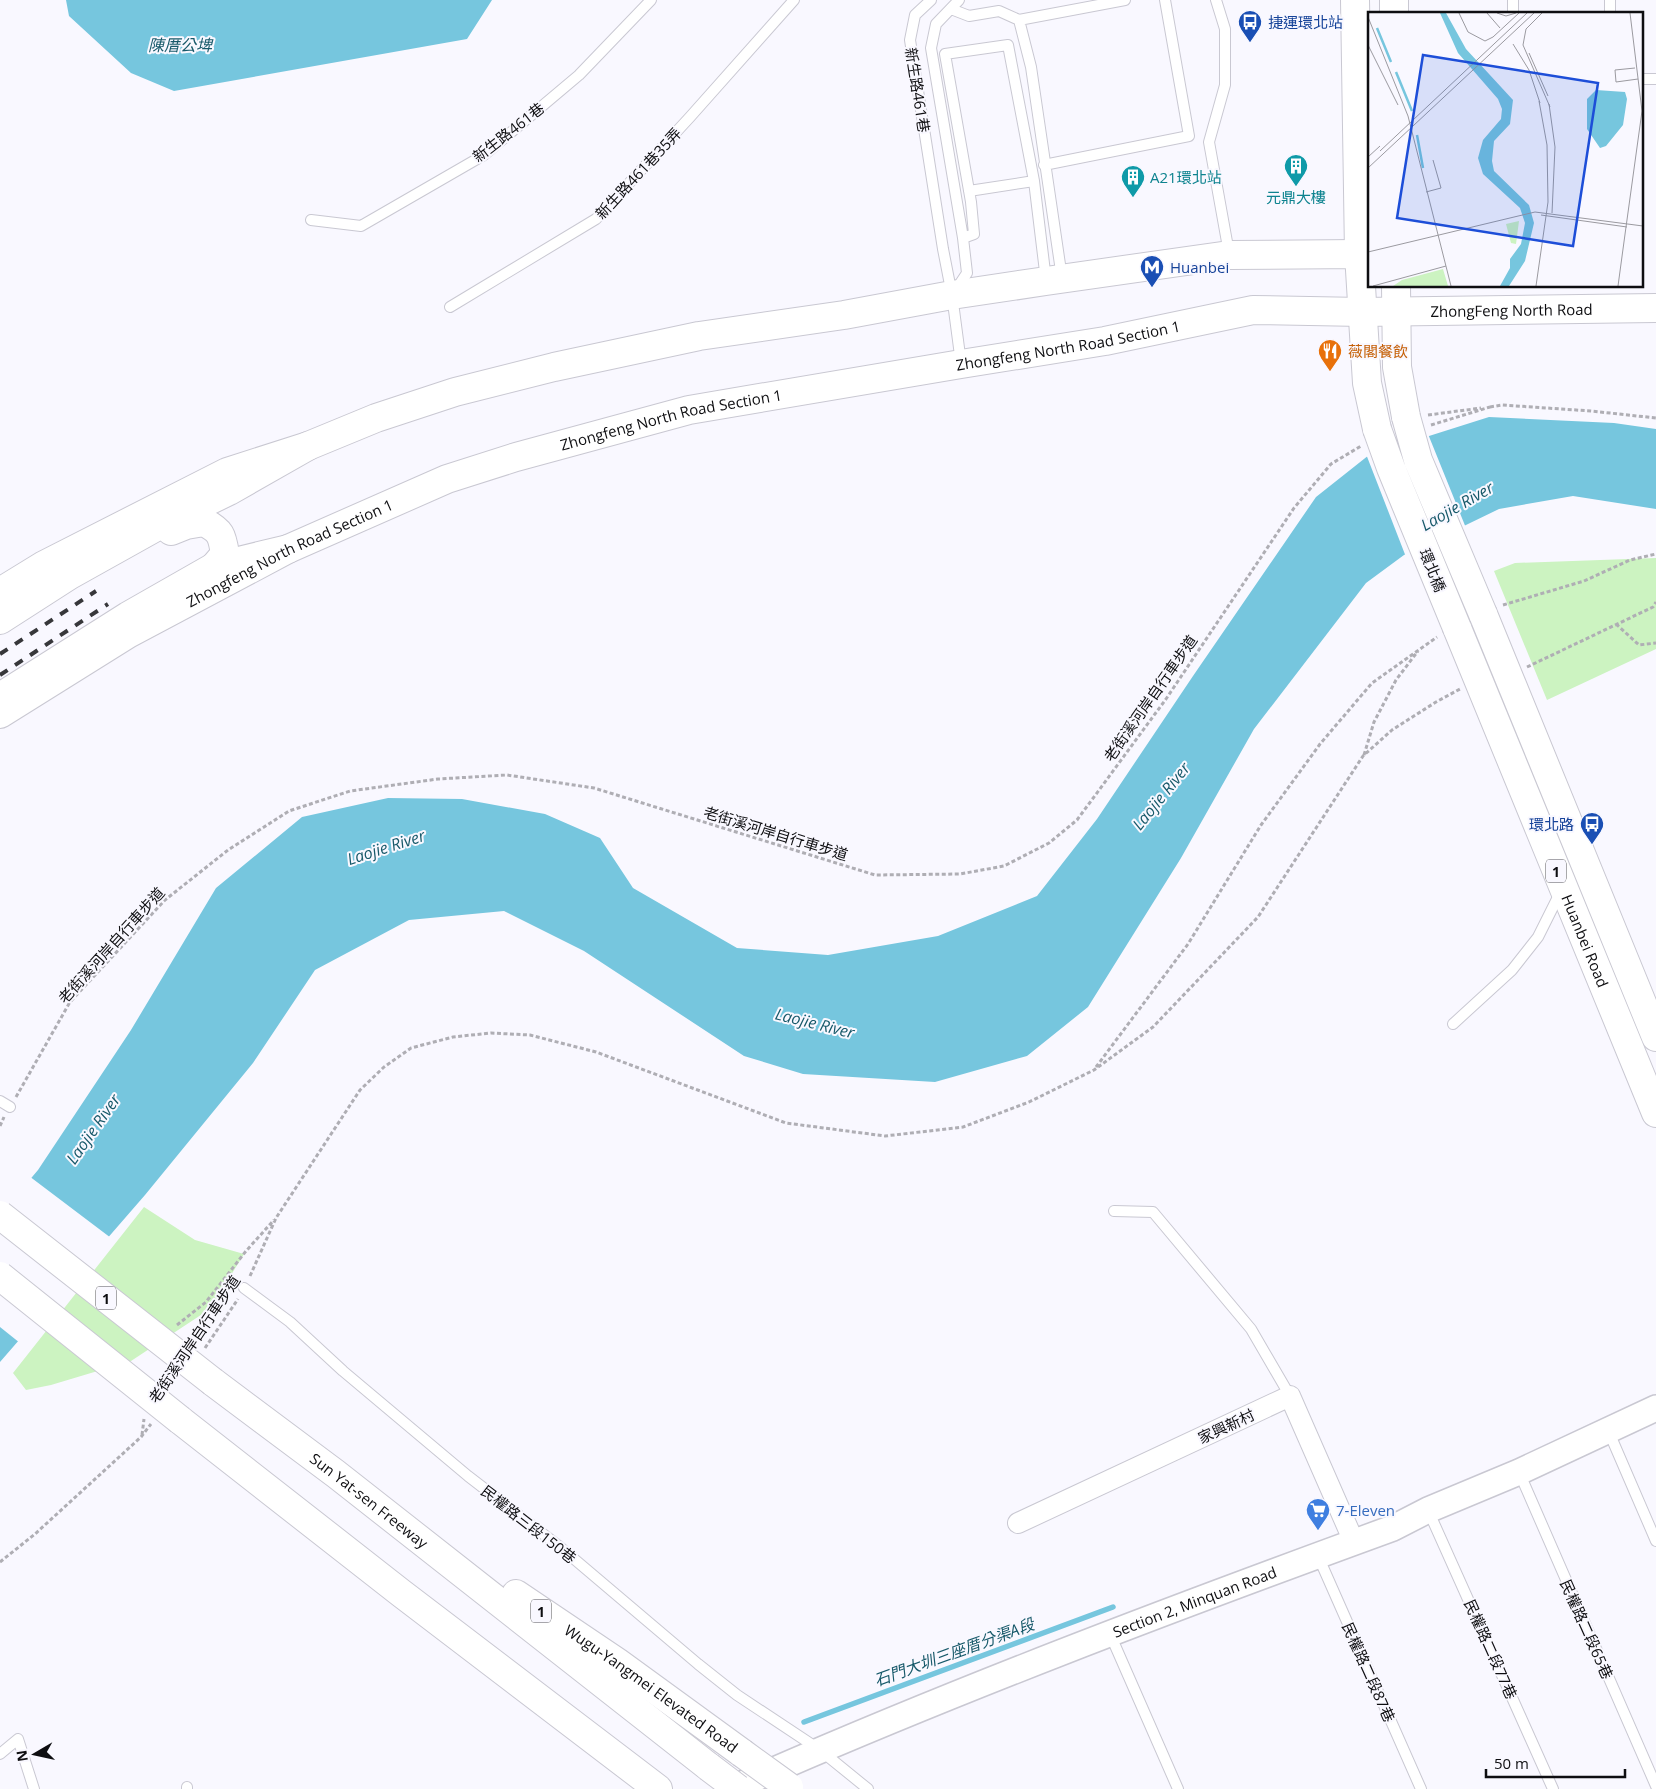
<svg xmlns="http://www.w3.org/2000/svg" width="1656" height="1789" font-family="'Open Sans','Noto Sans TC',sans-serif">
<style>
.green{fill:#ccf3c1}
.water{fill:#76c6de}
.pier{fill:#f9f8ff}
.lines{fill:none;stroke-linecap:round;stroke-linejoin:round}
.stream{stroke:#76c6de;stroke-width:5.5}
.service-casing{stroke:#c9c8d2;stroke-width:12}
.minor-casing{stroke:#c9c8d2;stroke-width:22}
.tertiary-casing{stroke:#c9c8d2;stroke-width:28}
.secondary-casing{stroke:#c9c8d2;stroke-width:30}
.primary-casing{stroke:#c9c8d2;stroke-width:30}
.motorway-casing{stroke:#c9c8d2;stroke-width:30}
.path{stroke:#afaeb4;stroke-width:3;stroke-dasharray:4 2.5;stroke-linecap:butt}
.service{stroke:#fff;stroke-width:10}
.minor{stroke:#fff;stroke-width:20}
.tertiary{stroke:#fff;stroke-width:25}
.secondary{stroke:#fff;stroke-width:28}
.primary{stroke:#fff;stroke-width:28}
.motorway{stroke:#fff;stroke-width:28}
.rail{stroke:#37373a;stroke-width:4;stroke-dasharray:9 9;stroke-linecap:butt}
.primary-bridge-casing{stroke:#c9c8d2;stroke-width:30;stroke-linecap:butt}
.motorway-bridge-casing{stroke:#c9c8d2;stroke-width:30;stroke-linecap:butt}
.primary-bridge{stroke:#fff;stroke-width:28}
.motorway-bridge{stroke:#fff;stroke-width:28}
.labels{text-anchor:middle;dominant-baseline:central;stroke-width:4;stroke-linejoin:round;paint-order:stroke}
.shield{fill:#f9f8ff;stroke:#545458;stroke-width:1}
.shield-label{font-size:14px;font-weight:bold;fill:#0e0e11}
.transit-label{font-size:15px;fill:#164399;stroke:#f9f8ff;text-anchor:start}
.street-label{font-size:15px;fill:#0e0e11;stroke:#f9f8ff}
.culture-label{font-size:15px;fill:#0d838f;stroke:#f9f8ff;text-anchor:start}
.food-label{font-size:15px;fill:#c56008;stroke:#f9f8ff;text-anchor:start}
.shop-label{font-size:15px;fill:#366cbe;stroke:#f9f8ff;text-anchor:start}
.water-label{font-size:16px;font-style:italic;fill:#17596a;stroke:#f9f8ff}
.inset-river{fill:none;stroke:#76c6de;stroke-width:2.5}
.inset-road{fill:none;stroke:#9b9aa0;stroke-width:1}
.view{fill:#1d4ed8;fill-opacity:0.15;stroke:#1d4ed8;stroke-width:2.5}
.inset-edge{fill:none;stroke:#0e0e11;stroke-width:2.5}
</style>
<rect width="100%" height="100%" fill="#f9f8ff"/>
<path class="green" d="M 1656,558 L 1656,649 L 1547,700 L 1494,571 L 1515,563 Z
M 144,1207 L 195,1240 L 244,1254 L 210,1309 L 131,1361 L 51,1385 L 26,1390 L 13,1373 Z"/>
<path class="water" d="M 66,0 L 492,0 L 467,39 L 174,91 L 131,73 L 69,16 Z
M 1489,417 L 1614,423 L 1656,429 L 1656,509 L 1573,496 L 1499,509 L 1404,555 L 1366,583 L 1254,729 L 1181,858 L 1088,1007 L 1027,1056 L 935,1082 L 803,1074 L 744,1056 L 584,951 L 504,911 L 409,920 L 315,970 L 253,1063 L 145,1195 L 0,1362 L 0,1215 L 38,1170 L 131,1030 L 216,888 L 302,817 L 388,798 L 462,799 L 545,814 L 600,838 L 633,888 L 737,948 L 828,955 L 938,936 L 1037,896 L 1097,819 L 1193,676 L 1316,497 L 1369,455 Z"/>
<path class="pier" d="M 1428,434 L 1466,528 L 1406,557 L 1366,454 Z
M 29,1176 L 111,1238 L 20,1343 L 0,1327 L 0,1211 Z"/>
<g class="lines">
<path class="stream" d="M 804,1722 L 1113,1607"/>
<g class="service-casing">
<path id="service" d="M 931,0 L 915,15 L 910,40 L 943,249 L 952,295 L 961,363
M 1216,0 L 1225,29 L 1225,85 L 1209,142 L 1229,253
M 1513,0 L 1513,14
M 1610,0 L 1610,14
M 951,9 L 969,16 L 999,11 L 1019,20 L 1031,67 L 1062,278
M 1019,20 L 1125,0
M 1642,79 L 1656,79
M 1044,165 L 1189,136 L 1165,0
M 969,191 L 1034,181
M 311,220 L 361,226 L 484,155 L 579,75 L 651,0
M 963,238 L 974,234 L 971,202 L 945,54 L 1008,45 L 1034,181 L 1046,280
M 955,291 L 967,273 L 963,238 L 931,48 L 936,24 L 959,0
M 450,307 L 596,219 L 690,117 L 794,0
M 1453,1024 L 1512,970 L 1538,937 L 1561,891
M 0,1101 L 10,1107
M 1114,1211 L 1153,1212 L 1251,1329 L 1290,1396
M 244,1288 L 290,1322 L 343,1371 L 468,1476 L 560,1547 L 698,1664 L 737,1695 L 820,1750 L 868,1789
M 1608,1430 L 1656,1541
M 1519,1472 L 1656,1786
M 1428,1510 L 1553,1789
M 1318,1556 L 1421,1789
M 1110,1634 L 1178,1789
M 0,1754 L 18,1739 L 34,1789
M 187,1787 L 187,1789"/>
</g>
<g class="minor-casing">
<path id="minor" d="M 1018,1523 L 1290,1396 L 1354,1542"/>
</g>
<g class="tertiary-casing">
<g id="tertiary">
<path id="s1" d="M 731,1789 C 948,1693 1171,1609 1393,1528 L 1428,1510 L 1519,1472 L 1656,1408"/>
</g>
</g>
<g class="secondary-casing">
<g id="secondary">
<path d="M 0,592 L 44,565 L 227,472 L 308,446 L 376,418 L 455,392 L 554,367 L 699,336 L 844,315 L 952,295 L 1046,281 L 1229,255 L 1359,254 L 1370,270"/>
<path id="s2" d="M 0,714 L 128,634 L 288,549 L 447,479 L 516,457 L 689,410 L 961,364 L 1105,341 L 1253,310 L 1362,312 L 1656,308"/>
</g>
</g>
<g class="primary-casing">
<g id="primary">
<path d="M 1355,0 L 1359,254 L 1367,383 L 1377,429"/>
<path d="M 1394,0 L 1394,14"/>
<path d="M 1396,286 L 1397,367 L 1406,417"/>
<path d="M 1483,614 L 1656,1037"/>
<path id="s3" d="M 1457,628 L 1656,1113"/>
</g>
</g>
<g class="motorway-casing">
<g id="motorway">
<path d="M 171,531 L 186,525 L 204,522 C 221,531 222,535 225,554 L 214,567"/>
<path d="M 0,620 L 70,575 L 165,522 L 229,491 L 308,446"/>
<path d="M 0,697 L 128,616 L 214,567 L 288,549"/>
<path id="s4" d="M 213,1382 L 336,1474 L 709,1767"/>
<path d="M 180,1420 L 401,1593 L 658,1789"/>
<path id="s5" d="M 516,1594 L 617,1662 L 742,1753"/>
</g>
</g>
<path class="path" d="M 1490,407 L 1502,405 L 1591,411 L 1656,418
M 1428,415 L 1481,408
M 1431,425 L 1490,407
M 1503,605 L 1584,581 L 1630,560 L 1656,554
M 1616,624 L 1639,645 L 1656,643
M 1527,667 L 1653,607 L 1656,602
M 1364,755 L 1374,722 L 1396,680 L 1418,651
M 1096,1067 L 1188,944 L 1261,825 L 1320,744 L 1372,683 L 1437,637
M 16,1097 L 70,1002 L 165,900 L 228,850 L 289,811 L 350,791 L 438,779 L 507,775 L 594,788 L 875,875 L 960,874 L 1004,866 L 1049,843 L 1077,820 L 1166,699 L 1294,508 L 1331,464 L 1361,446
M 0,1126 L 4,1117
M 250,1276 L 276,1218 L 360,1090 L 384,1067 L 411,1048 L 453,1037 L 491,1033 L 530,1035 L 596,1052 L 786,1123 L 885,1136 L 963,1127 L 1029,1102 L 1094,1070 L 1153,1027 L 1258,917 L 1363,756 L 1392,730 L 1436,702 L 1460,689
M 177,1325 L 206,1302 L 246,1251 L 274,1220
M 205,1348 L 238,1299
M 142,1435 L 144,1419
M 0,1562 L 35,1534 L 141,1437 L 151,1424"/>
<use href="#service" class="service"/>
<use href="#minor" class="minor"/>
<use href="#tertiary" class="tertiary"/>
<use href="#secondary" class="secondary"/>
<use href="#primary" class="primary"/>
<use href="#motorway" class="motorway"/>
<path class="rail" d="M 0,654 L 96,591
M 0,675 L 108,604"/>
<g class="primary-bridge-casing">
<path id="primary-bridge" d="M 1406,417 L 1418,460 L 1483,614
M 1377,429 L 1391,468 L 1457,628"/>
</g>
<g class="motorway-bridge-casing">
<path id="motorway-bridge" d="M 0,1215 L 213,1382
M 0,1276 L 180,1420
M 742,1753 L 789,1787
M 709,1767 L 738,1789"/>
</g>
<use href="#primary-bridge" class="primary-bridge"/>
<use href="#motorway-bridge" class="motorway-bridge"/>
</g>
<defs>
<g id="bus-pin" transform="scale(1.25)"><path d="M0 17L-7.5 6A9.5 9.5 0 1 1 7.5 6Z" fill="#1a4fb4" stroke="#f9f8ff"/><path d="M-5-6H5V4H4V6H2V4H-2V6H-4V4H-5ZM-3.5-4V0h7V-4ZM-3.5 1.2v1.5H-2V1.2ZM2 1.2v1.5H3.5V1.2Z" fill="#fff"/></g>
<g id="building-pin" transform="scale(1.25)"><path d="M0 17L-7.5 6A9.5 9.5 0 1 1 7.5 6Z" fill="#0f9aa8" stroke="#f9f8ff"/><path d="M-4-6H4V6H1V3H-1V6H-4ZM-2.5-4.3h1.7v1.8h-1.7ZM.8-4.3h1.7v1.8H.8ZM-2.5-1h1.7V.8h-1.7ZM.8-1h1.7V.8H.8Z" fill="#fff"/></g>
<g id="metro-pin" transform="scale(1.25)"><path d="M0 17L-7.5 6A9.5 9.5 0 1 1 7.5 6Z" fill="#1a4fb4" stroke="#f9f8ff"/><path d="M-5.5 5V-5H-3L0 0L3-5H5.5V5H3V-.5L0 4L-3-.5V5Z" fill="#fff"/></g>
<g id="restaurant-pin" transform="scale(1.25)"><path d="M0 17L-7.5 6A9.5 9.5 0 1 1 7.5 6Z" fill="#e8710a" stroke="#f9f8ff"/><path d="M-5-6h1v4h1v-4h1v4h1v-4h1v5L-1.5 .5V6h-2V.5L-5-1ZM5-6V6H3V1.5H1.5Q1.5-4 5-6Z" fill="#fff"/></g>
<g id="supermarket-pin" transform="scale(1.25)"><path d="M0 17L-7.5 6A9.5 9.5 0 1 1 7.5 6Z" fill="#3f7fe0" stroke="#f9f8ff"/><path d="M-6-5.5h2.5l.6 2H6L4.5 2H-2.5L-4.4-4H-6ZM-1.5 3.2a1.3 1.3 0 1 0 .1 0ZM3 3.2a1.3 1.3 0 1 0 .1 0Z" fill="#fff"/></g>
</defs>
<g fill-rule="evenodd">
<use href="#bus-pin" x="1250" y="22"/>
<use href="#building-pin" x="1296" y="166"/>
<use href="#building-pin" x="1133" y="177"/>
<use href="#metro-pin" x="1152" y="267"/>
<use href="#restaurant-pin" x="1330" y="351"/>
<use href="#bus-pin" x="1592" y="824"/>
<use href="#supermarket-pin" x="1318" y="1510"/>
</g>
<g class="labels">
<g class="shield">
<rect x="1546" y="859.5" width="20" height="23" rx="4"/>
<rect x="96" y="1286.5" width="20" height="23" rx="4"/>
<rect x="531" y="1599.5" width="20" height="23" rx="4"/>
</g>
<g class="shield-label">
<text x="1556" y="871">1</text>
<text x="106" y="1298">1</text>
<text x="541" y="1611">1</text>
</g>
<g class="transit-label">
<text x="1268" y="22">捷運環北站</text>
<text x="1170" y="267">Huanbei</text>
<text x="1574" y="824" text-anchor="end">環北路</text>
</g>
<g class="street-label">
<text transform="translate(918 90) rotate(81)">新生路461巷</text>
<text transform="translate(508 132) rotate(-38)">新生路461巷</text>
<text transform="translate(638 173) rotate(-47)">新生路461巷35弄</text>
<text stroke="none"><textPath href="#s2" startOffset="1589">ZhongFeng North Road</textPath></text>
<text stroke="none"><textPath href="#s2" startOffset="1142">Zhongfeng North Road Section 1</textPath></text>
<text stroke="none"><textPath href="#s2" startOffset="738">Zhongfeng North Road Section 1</textPath></text>
<text stroke="none"><textPath href="#s2" startOffset="332">Zhongfeng North Road Section 1</textPath></text>
<text transform="translate(1433 570) rotate(68)">環北橋</text>
<text transform="translate(1150 698) rotate(-55)">老街溪河岸自行車步道</text>
<text transform="translate(776 833) rotate(17)">老街溪河岸自行車步道</text>
<text stroke="none"><textPath href="#s3" startOffset="338">Huanbei Road</textPath></text>
<text transform="translate(111 945) rotate(-48)">老街溪河岸自行車步道</text>
<text transform="translate(194 1339) rotate(-56)">老街溪河岸自行車步道</text>
<text transform="translate(1226 1426) rotate(-25)">家興新村</text>
<text stroke="none"><textPath href="#s4" startOffset="196">Sun Yat-sen Freeway</textPath></text>
<text transform="translate(529 1524) rotate(38)">民權路三段150巷</text>
<text stroke="none"><textPath href="#s1" startOffset="500">Section 2, Minquan Road</textPath></text>
<text transform="translate(1587 1629) rotate(66)">民權路二段65巷</text>
<text transform="translate(1491 1649) rotate(66)">民權路二段77巷</text>
<text transform="translate(1369 1672) rotate(66)">民權路二段87巷</text>
<text stroke="none"><textPath href="#s5" startOffset="165">Wugu-Yangmei Elevated Road</textPath></text>
</g>
<g class="culture-label">
<text x="1150" y="177">A21環北站</text>
<text x="1296" y="197" text-anchor="middle">元鼎大樓</text>
</g>
<g class="food-label">
<text x="1348" y="351">薇閣餐飲</text>
</g>
<g class="shop-label">
<text x="1336" y="1510">7-Eleven</text>
</g>
<g class="water-label">
<text x="180" y="45">陳厝公埤</text>
<text transform="translate(1457 506) rotate(-30)">Laojie River</text>
<text transform="translate(1161 796) rotate(-51)">Laojie River</text>
<text transform="translate(386 847) rotate(-18)">Laojie River</text>
<text transform="translate(815 1023) rotate(14)">Laojie River</text>
<text transform="translate(93 1129) rotate(-55)">Laojie River</text>
<text transform="translate(954 1652) rotate(-20)">石門大圳三座厝分渠A段</text>
</g>
</g>
<g transform="translate(1368 12)">
<rect width="275" height="275" fill="#f9f8ff"/>
<path d="M 151,209 L 148,232 L 143,231 L 138,212 ZM 75,257 L 80,274 L 25,274 L 34,268 Z" fill="#ccf3c1"/>
<path d="M 72,1 L 78,1 L 98,37 L 145,88 L 142,112 L 126,129 L 124,149 L 126,159 L 161,193 L 166,211 L 157,249 L 141,274 L 132,274 L 142,256 L 142,247 L 153,232 L 157,211 L 152,196 L 115,162 L 110,146 L 115,128 L 133,107 L 134,97 L 130,87 L 90,41 ZM 228,78 L 257,80 L 259,87 L 255,113 L 238,134 L 232,136 L 219,117 L 219,87 Z" fill="#76c6de"/>
<path class="inset-river" d="M 9,16 L 23,50M 28,60 L 44,99M 49,123 L 55,156"/>
<path class="inset-road" d="M 91,1 L 100,20 L 117,29 L 125,25 L 151,1M 119,1 L 132,16M 129,1 L 138,4 L 148,1M 174,1 L 158,17 L 155,33 L 182,95M 0,5 L 40,104 L 83,274M 145,32 L 161,58 L 172,91M 0,33 L 30,93M 161,41 L 180,84M 267,56 L 247,58 L 248,70 L 270,67M 181,92 L 187,135 L 184,201M 12,139 L 159,1M 0,145 L 12,134M 0,156 L 166,1M 58,180 L 73,176 L 65,148M 173,203 L 259,215M 258,215 L 274,99 L 262,1M 0,240 L 167,200 L 275,214M 5,274 L 78,254M 168,274 L 180,190 L 179,133 L 171,89M 250,274 L 258,215"/>
<path class="view" d="M 55,43 L 230,71 L 205,234 L 29,206 Z"/>
<rect width="275" height="275" class="inset-edge"/>
</g>
<g transform="translate(35 1754) rotate(261)" stroke="#f9f8ff" stroke-width="4" paint-order="stroke">
<path d="M0-4L9 19L0 12L-9 19Z" fill="#0e0e11"/>
<text y="-8" font-size="14" font-weight="bold" text-anchor="middle" fill="#0e0e11">N</text>
</g>
<path d="M1486 1769v8h139v-8" fill="none" stroke="#0e0e11" stroke-width="2.5"/>
<text x="1494" y="1769" font-size="15" fill="#0e0e11" stroke="#f9f8ff" stroke-width="4" paint-order="stroke">50 m</text>
</svg>
